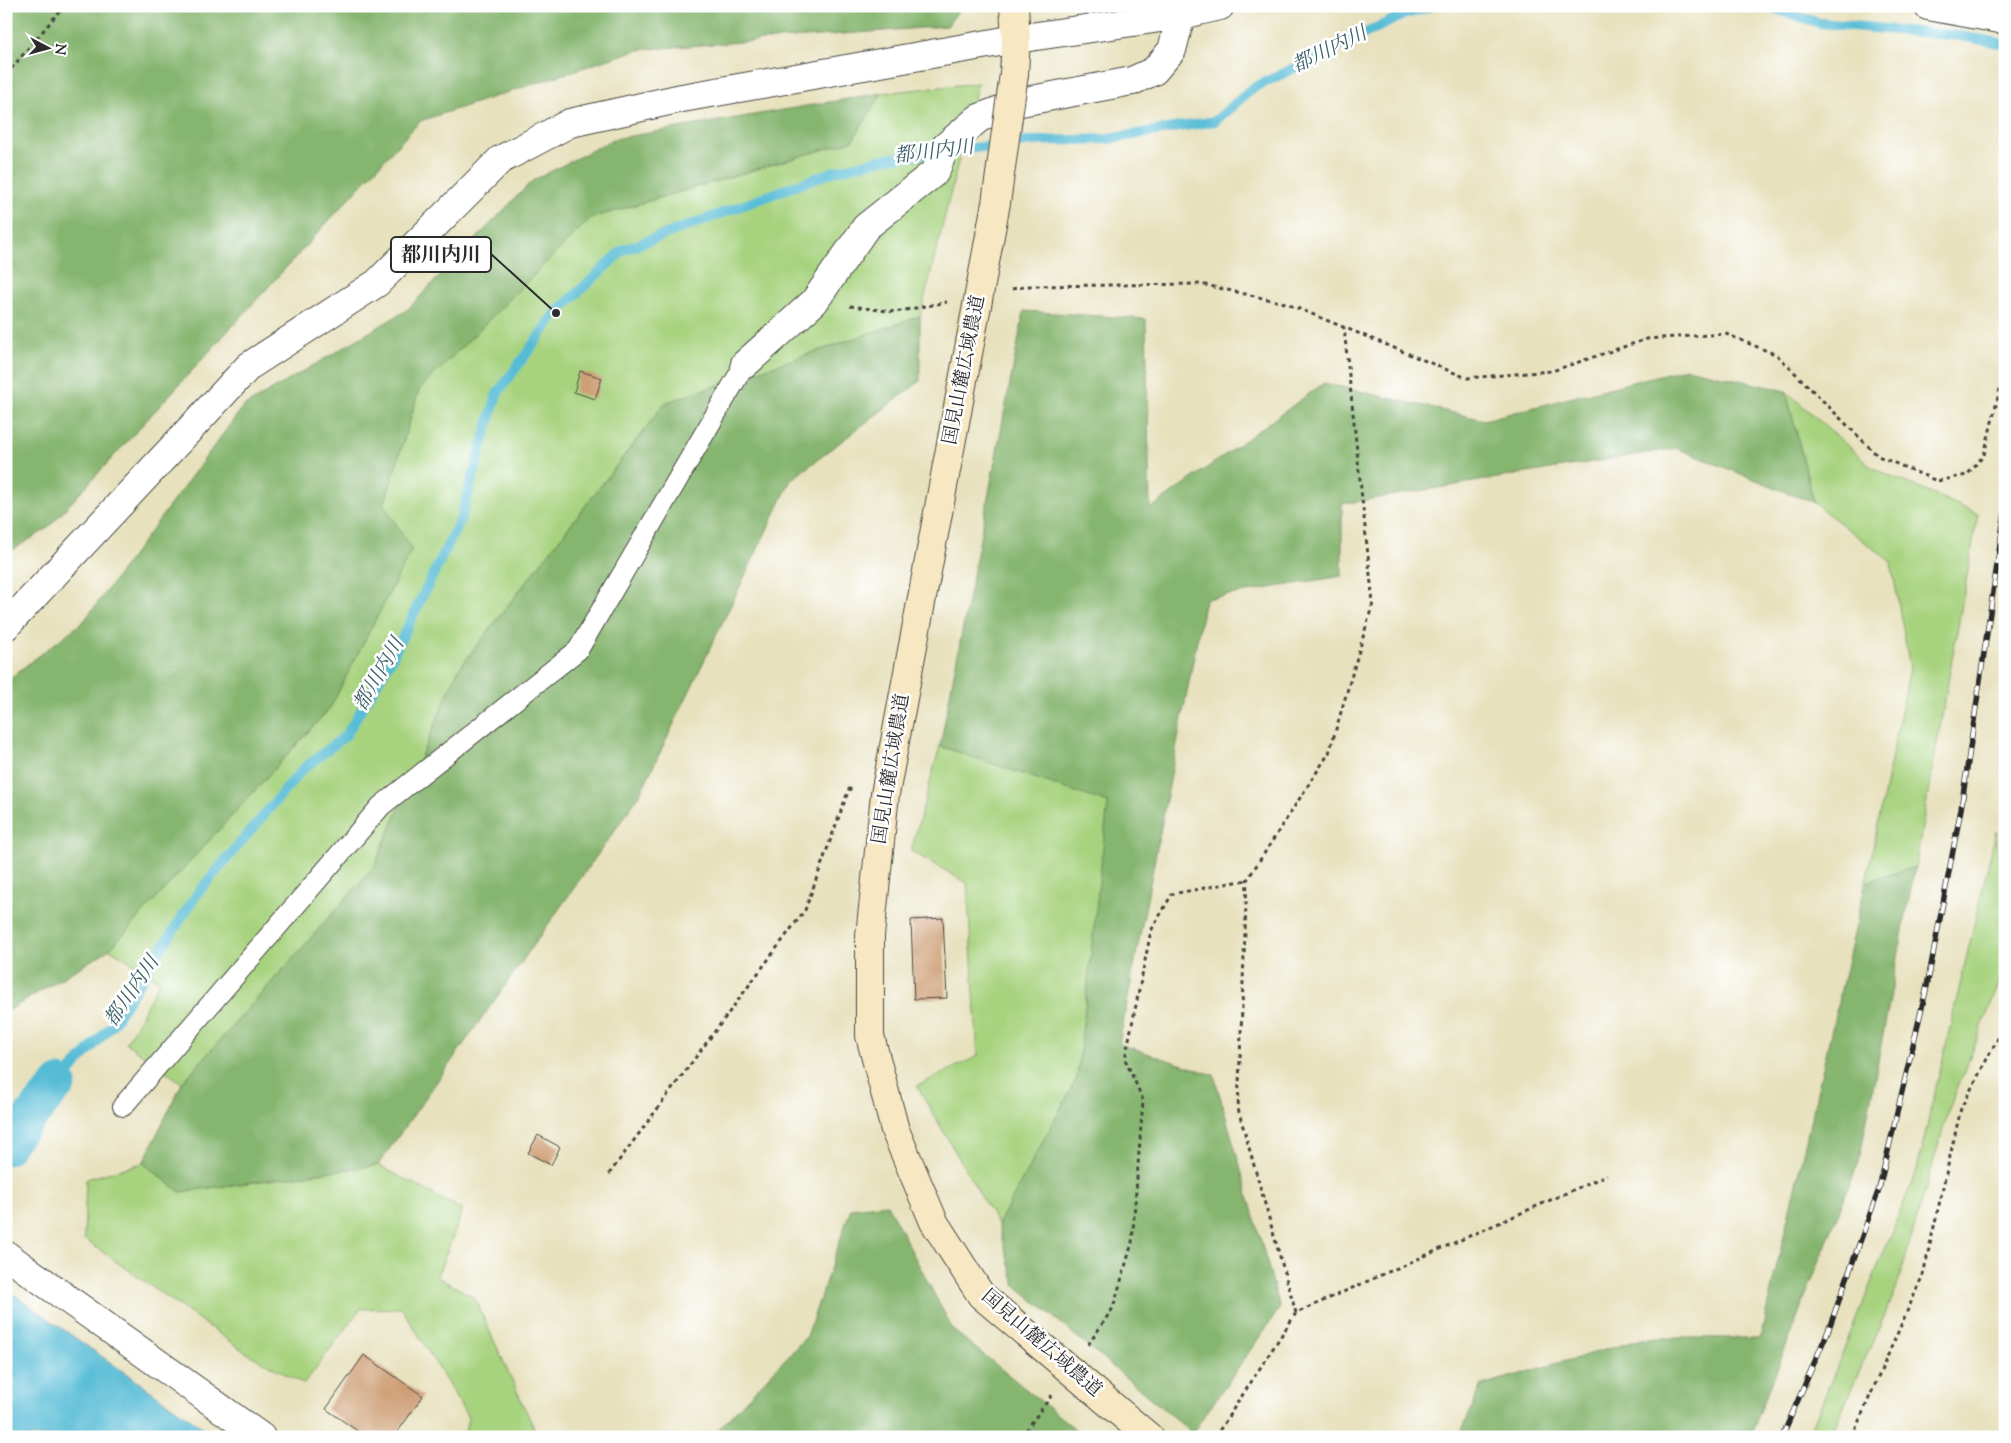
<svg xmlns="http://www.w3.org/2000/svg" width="2011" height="1443" font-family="'Sorts Mill Goudy','Noto Serif JP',serif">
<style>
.green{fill:#a7d37f;stroke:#697f55}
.forest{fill:#85b56e;stroke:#58704c}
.water{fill:#57bcd6;stroke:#417480}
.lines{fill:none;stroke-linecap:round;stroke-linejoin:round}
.stream{stroke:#57bcd6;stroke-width:10}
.canal{stroke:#57bcd6;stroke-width:35}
.building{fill:#ce9e74}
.lane-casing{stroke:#474641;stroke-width:22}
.street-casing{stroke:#474641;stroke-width:30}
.secondary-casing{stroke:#474641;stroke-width:30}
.path{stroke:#474641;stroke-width:3;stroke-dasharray:4 4;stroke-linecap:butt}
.lane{stroke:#fff;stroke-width:20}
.street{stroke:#fff;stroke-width:28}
.secondary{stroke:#f7e8c3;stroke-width:28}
.rail-casing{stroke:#2b2b2b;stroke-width:5.5}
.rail{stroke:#fff;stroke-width:4;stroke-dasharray:11;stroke-linecap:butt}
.secondary-bridge-casing{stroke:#474641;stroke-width:30;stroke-linecap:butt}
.secondary-bridge{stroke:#f7e8c3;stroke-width:28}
.labels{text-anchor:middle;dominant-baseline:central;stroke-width:5;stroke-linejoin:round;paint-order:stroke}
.street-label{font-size:19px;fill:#2b2b2b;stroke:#fff}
.water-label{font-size:20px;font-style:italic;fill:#3a5e67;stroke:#fff}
.leader{fill:none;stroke:#2b2b2b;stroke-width:2}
.callout-dot{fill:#2b2b2b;stroke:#fff;stroke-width:2}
.callout{fill:#fff;stroke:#2b2b2b;stroke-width:2}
.callout-label{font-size:20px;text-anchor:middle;font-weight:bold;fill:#2b2b2b}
</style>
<rect width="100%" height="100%" fill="#fff"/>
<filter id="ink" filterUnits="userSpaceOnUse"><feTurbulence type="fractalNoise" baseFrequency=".02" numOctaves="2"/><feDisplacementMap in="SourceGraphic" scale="10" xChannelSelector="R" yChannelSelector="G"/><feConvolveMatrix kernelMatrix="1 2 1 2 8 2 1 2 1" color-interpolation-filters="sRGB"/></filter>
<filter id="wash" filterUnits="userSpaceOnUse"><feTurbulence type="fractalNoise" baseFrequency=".0096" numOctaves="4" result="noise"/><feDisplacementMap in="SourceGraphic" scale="20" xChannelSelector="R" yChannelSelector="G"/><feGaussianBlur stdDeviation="1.12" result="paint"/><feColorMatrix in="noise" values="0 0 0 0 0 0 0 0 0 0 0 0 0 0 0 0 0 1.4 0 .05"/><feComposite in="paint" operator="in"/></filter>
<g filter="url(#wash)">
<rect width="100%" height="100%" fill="#e7e1bd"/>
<path class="green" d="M 978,83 L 920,316 L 665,403 L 458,670 L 374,867 L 182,1083 L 126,1043 L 160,981 L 110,949 L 330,708 L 384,505 L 419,390 L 591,218 L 852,141 L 882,93 Z
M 1786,391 L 1873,468 L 1978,514 L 1915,867 L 1866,882 L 1910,668 L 1891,562 L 1814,503 Z
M 940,746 L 1109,802 L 1077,1078 L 998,1225 L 917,1086 L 978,1056 L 967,883 L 911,851 Z
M 1996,831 L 2005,913 L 2005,969 L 1949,1109 L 1896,1290 L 1830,1437 L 1808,1437 L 1916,1173 Z
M 143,1163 L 180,1192 L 378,1165 L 463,1210 L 437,1277 L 474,1297 L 538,1437 L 464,1437 L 468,1417 L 402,1308 L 360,1309 L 304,1384 L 248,1354 L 84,1239 L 86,1179 Z"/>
<path class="forest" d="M 6,6 L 962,6 L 947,26 L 637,50 L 420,121 L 48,528 L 6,554 Z
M 882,93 L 852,141 L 591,218 L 419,390 L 384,505 L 412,549 L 330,708 L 110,949 L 6,1012 L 6,681 L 84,621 L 243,407 L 407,310 L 532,181 L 614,139 Z
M 1024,311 L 1146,319 L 1150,509 L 1324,383 L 1484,420 L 1687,368 L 1786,391 L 1814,503 L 1676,448 L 1342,504 L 1342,576 L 1205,599 L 1119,1044 L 1214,1075 L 1280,1308 L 1192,1433 L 1015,1285 L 998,1225 L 1077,1078 L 1108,803 L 940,746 Z
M 920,316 L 920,381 L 791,480 L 639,796 L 378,1165 L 180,1192 L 143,1163 L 182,1083 L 374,867 L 458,670 L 665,403 Z
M 1915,867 L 1859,1161 L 1750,1437 L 1459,1437 L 1482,1385 L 1646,1338 L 1760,1338 L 1866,882 Z
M 887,1204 L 953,1330 L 1085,1437 L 711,1437 L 807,1336 L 851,1208 Z"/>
<path class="water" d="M 6,1289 L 216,1437 L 6,1437 Z"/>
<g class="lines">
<path class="stream" d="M 1766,6 L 1820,23 L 1960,36 L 2005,44
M 59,1083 L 113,1024 L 197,894 L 302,770 L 346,735 L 391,660 L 461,518 L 497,394 L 556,313 L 623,250 L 835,171 L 888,158 L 1033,141 L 1108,139 L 1215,121 L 1253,88 L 1403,15 L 1432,6"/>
<path class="canal" d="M 6,1148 L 14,1136 L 59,1083"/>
</g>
<g id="blocks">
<path class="building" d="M 580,371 L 602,378 L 595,399 L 574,392 Z
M 943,918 L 947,998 L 914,999 L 911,920 Z
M 538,1135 L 560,1147 L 551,1165 L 528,1153 Z
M 364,1355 L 423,1396 L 394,1437 L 366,1437 L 326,1409 Z"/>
</g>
</g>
<g filter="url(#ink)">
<use href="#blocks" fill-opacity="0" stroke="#474641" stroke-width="1"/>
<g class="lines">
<g class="lane-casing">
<path id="lane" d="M 123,1106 L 381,806 L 578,650 L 745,364"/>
</g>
<g class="street-casing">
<path id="street" d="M 1928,6 L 2005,20
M 745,364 L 814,302 L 866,227 L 935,172 L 945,147 L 979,118 L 1021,102 L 1132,81 L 1154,71 L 1172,50 L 1181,15
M 6,626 L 249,366 L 377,283 L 500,160 L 570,123 L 682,98 L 1016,39 L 1181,15 L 1220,6
M 6,1255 L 261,1437"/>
</g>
<g class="secondary-casing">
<path id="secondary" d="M 1014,74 L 1016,39 L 1014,6
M 970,343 L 885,794 L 870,936 L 870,1036 L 895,1130 L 934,1222 L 981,1295 L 1149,1437"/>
</g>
<path class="path" d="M 6,75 L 64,6
M 1012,289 L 1029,286 L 1201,284 L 1285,303 L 1467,378 L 1552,371 L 1647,339 L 1726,334 L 1777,355 L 1878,456 L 1937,481 L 1967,475 L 1984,455 L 2005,368
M 850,306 L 895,312 L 947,302
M 609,1174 L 805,910 L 849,789 L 854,790
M 1296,1313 L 1238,1109 L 1247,880 L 1329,753 L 1373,603 L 1344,328
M 1088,1345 L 1113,1308 L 1132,1243 L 1143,1100 L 1125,1059 L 1151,931 L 1172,894 L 1247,880
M 1021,1437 L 1052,1395
M 1215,1437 L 1296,1313 L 1607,1175
M 1852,1437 L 1923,1275 L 1961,1108 L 2005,1025"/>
<use href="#lane" class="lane"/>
<use href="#street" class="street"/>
<use href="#secondary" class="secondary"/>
<g class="rail-casing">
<path id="rail" d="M 1782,1437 L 1828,1331 L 1879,1189 L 1927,986 L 1961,809 L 2005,511"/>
</g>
<use href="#rail" class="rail"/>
<g class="secondary-bridge-casing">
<path id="secondary-bridge" d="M 970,343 L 996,203 L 1014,74"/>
</g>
<use href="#secondary-bridge" class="secondary-bridge"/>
</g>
</g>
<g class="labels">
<g class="street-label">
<text transform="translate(965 370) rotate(-79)">国見山麓広域農道</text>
<text transform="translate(892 769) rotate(-81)">国見山麓広域農道</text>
<text transform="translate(1041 1344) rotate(41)">国見山麓広域農道</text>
</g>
<g class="water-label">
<text transform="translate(1330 51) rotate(-26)">都川内川</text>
<text transform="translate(934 153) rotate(-7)">都川内川</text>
<text transform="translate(380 675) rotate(-60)">都川内川</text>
<text transform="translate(133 992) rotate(-56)">都川内川</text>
</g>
</g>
<path class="leader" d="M556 313L491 254"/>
<circle class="callout-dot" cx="556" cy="313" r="5"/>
<rect class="callout" x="391" y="237" width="100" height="35" rx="5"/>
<g class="callout-label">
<text x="441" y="261">都川内川</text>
</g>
<rect width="2011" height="1443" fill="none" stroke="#fff" stroke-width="25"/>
<g transform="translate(48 48) rotate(96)" stroke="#ffffff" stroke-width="4" paint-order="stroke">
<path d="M0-4L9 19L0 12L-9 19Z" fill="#2b2b2b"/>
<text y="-8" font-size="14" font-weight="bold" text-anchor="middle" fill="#2b2b2b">N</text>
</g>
</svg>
